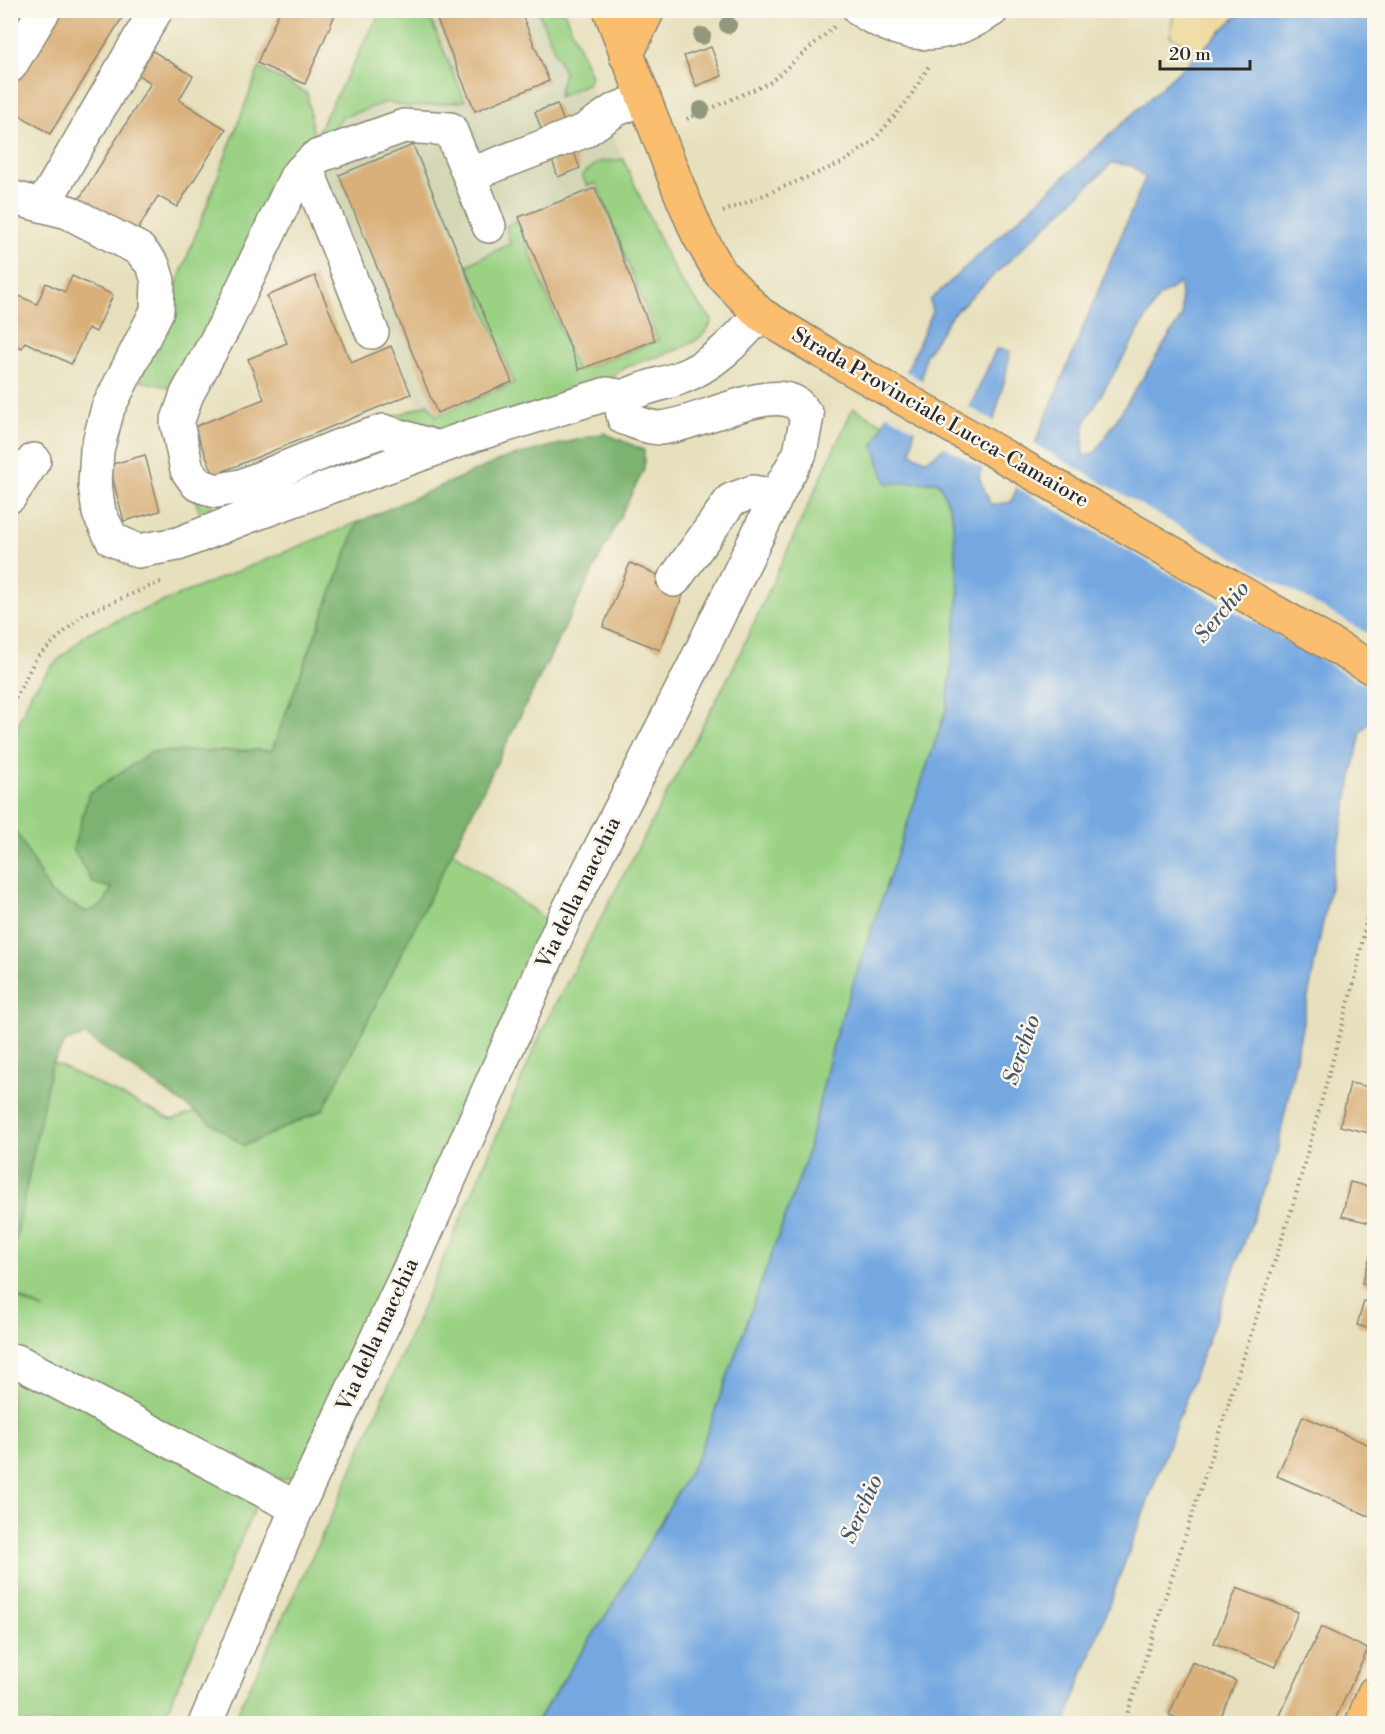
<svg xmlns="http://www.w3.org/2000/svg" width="1385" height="1734" font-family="'Libre Bodoni',serif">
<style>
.built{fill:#d4d7b6}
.green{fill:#9ad183;stroke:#627e57;stroke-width:1.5}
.forest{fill:#7bb371;stroke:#536f4e;stroke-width:1.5}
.sand{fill:#eeda9e;stroke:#8c8264;stroke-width:1.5}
.water{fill:#75a8e1;stroke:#506a86;stroke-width:1.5;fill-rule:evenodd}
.pier{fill:#e7e0bd}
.building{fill:#d9b07a}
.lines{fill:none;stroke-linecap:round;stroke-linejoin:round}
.minor-casing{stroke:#898674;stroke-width:36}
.major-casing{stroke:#898674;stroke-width:36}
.path{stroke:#898674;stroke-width:4;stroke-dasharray:1.5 4.5;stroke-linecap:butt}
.minor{stroke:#fff;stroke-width:33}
.major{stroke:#fbbd6e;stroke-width:33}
.tree{fill:#92987b}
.labels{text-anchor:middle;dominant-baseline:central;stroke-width:5;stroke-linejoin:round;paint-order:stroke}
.street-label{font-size:21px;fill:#2b2b2b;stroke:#fbf7ec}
.water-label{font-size:22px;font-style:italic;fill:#45576b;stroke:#fbf7ec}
</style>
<rect width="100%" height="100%" fill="#fbf7ec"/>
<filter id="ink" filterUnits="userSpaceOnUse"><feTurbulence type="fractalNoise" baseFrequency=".0167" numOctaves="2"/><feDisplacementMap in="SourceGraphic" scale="12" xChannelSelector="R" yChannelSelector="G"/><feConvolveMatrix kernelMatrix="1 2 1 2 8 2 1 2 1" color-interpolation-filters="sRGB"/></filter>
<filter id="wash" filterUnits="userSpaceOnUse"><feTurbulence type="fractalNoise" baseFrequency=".008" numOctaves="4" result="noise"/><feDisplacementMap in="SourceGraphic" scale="24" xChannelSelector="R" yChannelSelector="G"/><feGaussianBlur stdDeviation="1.35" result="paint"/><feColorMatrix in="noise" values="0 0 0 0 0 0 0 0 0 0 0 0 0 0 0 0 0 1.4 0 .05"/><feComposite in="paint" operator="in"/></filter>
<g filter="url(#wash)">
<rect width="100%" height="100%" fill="#e7e0bd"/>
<path class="built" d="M 427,11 L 538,11 L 564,73 L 559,96 L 588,83 L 623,159 L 599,162 L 596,182 L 658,340 L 577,372 L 517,220 L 511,244 L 467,265 L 514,383 L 435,416 L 428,404 L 419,407 L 312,150 L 343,117 L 387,102 L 408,107 L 464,101 Z"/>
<path class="green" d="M 381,11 L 427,11 L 465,101 L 408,107 L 387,102 L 343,117 L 312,150 L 181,396 L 165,386 L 140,381 L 259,68 L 307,93 L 314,138 Z
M 538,11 L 564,11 L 591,76 L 588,83 L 558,97 L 564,73 Z
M 623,159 L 667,256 L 682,283 L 712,320 C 702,352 649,355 623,369 C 616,373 610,380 604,385 L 205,527 L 193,494 L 199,495 L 219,513 L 387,419 L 428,404 L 436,416 L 514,383 L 467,265 L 510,244 L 506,226 L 517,220 L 577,371 L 658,340 L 596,183 L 587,186 L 582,175 L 599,162 Z
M 853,408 L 884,424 L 874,446 L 939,482 L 952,513 L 959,593 L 947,707 L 835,1037 L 805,1162 L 699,1455 L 617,1598 L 535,1723 L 232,1724 L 337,1504 L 547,1020 L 733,668 Z
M 358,522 L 272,750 L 152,752 L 112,888 L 103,905 L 87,912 L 51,894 L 19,837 L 11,826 L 11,741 L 31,693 L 52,666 L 89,632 Z
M 452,851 L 552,924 L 299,1475 L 284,1479 L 267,1479 L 162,1723 L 11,1723 L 11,1296 L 44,1310 L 11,1293 L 10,1141 L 50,1061 L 172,1120 L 196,1112 L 244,1146 L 323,1110 Z"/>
<path class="forest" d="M 604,433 L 644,450 L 644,469 L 323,1110 L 244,1146 L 86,1036 L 66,1041 L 51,1066 L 16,1239 L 11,1249 L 11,826 L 19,837 L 51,894 L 87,912 L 103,905 L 112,888 L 93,883 L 73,849 L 89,793 L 152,752 L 272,750 L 358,522 L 505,458 Z"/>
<path class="sand" d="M 1174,11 L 1242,11 L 1200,52 L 1170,36 Z"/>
<path class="water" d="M 1242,11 L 1374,11 L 1374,715 L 1361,732 L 1276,1157 L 1065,1723 L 535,1724 L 617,1598 L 699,1455 L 805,1162 L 835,1037 L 947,707 L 959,593 L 952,513 L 939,482 L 886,483 L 874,446 L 932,313 L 930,300 L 1200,52 ZM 1112,163 L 1133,166 L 1145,178 L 1011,502 L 991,505 L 979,477 L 1006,374 L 1010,351 L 996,349 C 983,377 955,452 925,460 L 911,453 L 925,356 L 951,316 ZM 1180,283 L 1182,316 L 1096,452 L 1083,457 L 1084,424 L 1158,298 Z"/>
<path class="pier" d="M 904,370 L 924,382 L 917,431 L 885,413 Z
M 966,405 L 997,423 L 984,469 L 941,445 L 955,428 Z
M 1032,443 L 1374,637 L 1374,690 L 1014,486 Z"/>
<g id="blocks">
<path class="building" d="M 52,10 L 110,10 L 122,18 L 50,134 L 10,109 L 10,78 Z
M 280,10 L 337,10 L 305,84 L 257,63 Z
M 433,10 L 520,10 L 549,81 L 475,111 Z
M 711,47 L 722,76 L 696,86 L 684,56 Z
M 148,48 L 193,76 L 179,100 L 226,129 L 177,207 L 158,196 L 134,236 L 78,201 L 151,83 L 134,72 Z
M 557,104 L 565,125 L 543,134 L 535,112 Z
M 413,145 L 512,382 L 437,413 L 339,175 Z
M 572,148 L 580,168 L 558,177 L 551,157 Z
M 595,188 L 655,340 L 579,370 L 519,217 Z
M 72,276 L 113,295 L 96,332 L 88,328 L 71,364 L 25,342 L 22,348 L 10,343 L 10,292 L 37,304 L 46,283 L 65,292 Z
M 315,276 L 351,363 L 391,346 L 411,394 L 214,475 L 194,427 L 264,399 L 248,359 L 287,343 L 267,296 Z
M 145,455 L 160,511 L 124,521 L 109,465 Z
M 630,563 L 660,576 L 656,584 L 683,595 L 660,650 L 603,627 Z
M 1350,1083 L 1374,1088 L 1374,1134 L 1340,1126 Z
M 1350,1182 L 1374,1188 L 1374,1224 L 1342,1216 Z
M 1374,1243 L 1374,1287 L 1362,1283 Z
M 1364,1301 L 1374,1304 L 1374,1330 L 1357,1325 Z
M 1303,1416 L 1374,1447 L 1374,1518 L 1277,1476 Z
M 1237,1588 L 1298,1612 L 1276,1667 L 1214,1643 Z
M 1321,1627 L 1368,1649 L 1333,1724 L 1276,1724 Z
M 1192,1662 L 1236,1681 L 1218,1724 L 1183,1724 L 1184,1721 L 1169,1715 Z"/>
</g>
</g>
<g filter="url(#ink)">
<use href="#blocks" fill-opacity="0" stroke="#898674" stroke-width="1.5"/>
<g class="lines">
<g class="minor-casing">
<path id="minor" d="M 860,10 C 906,40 945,41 992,10
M 10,66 L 44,10
M 306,167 L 372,332
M 469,175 L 489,226
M 10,197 L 68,212 L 139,249 L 153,265 L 158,281 L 157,311 L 108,408 L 97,450 L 95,484 L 99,513 L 112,539 L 138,551 L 178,544 L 249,516 L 474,435 L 607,394 L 624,397
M 43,205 L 156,10
M 439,448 L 383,431 L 339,446 L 241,486 L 216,491 L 197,484 L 187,470 L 177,423 L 187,394 L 226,323 L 297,175 L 316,157 L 404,126 L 450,129 L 469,175 L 584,131 L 615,110 L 643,99
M 10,496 L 34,460
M 674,580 L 731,500 L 753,492 L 764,494 L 774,502
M 10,1361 L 17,1361 L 297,1508
M 205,1724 L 297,1508 L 414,1259 L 565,917 L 694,666 L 782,485 L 800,453 L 807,416 C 803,411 800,405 794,402 C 764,387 696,425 660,428 C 647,428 636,422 624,418 L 621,406 L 624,397 C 641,388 659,385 677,379 C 711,367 737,341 760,314"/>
</g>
<g class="major-casing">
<path id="major" d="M 610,10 L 679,189 L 698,234 L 721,274 L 760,314 L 826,354 L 1374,669
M 626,56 L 648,10
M 1362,1724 L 1374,1693"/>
</g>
<path class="path" d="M 687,119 L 769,83 L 834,27
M 723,212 L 844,162 L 873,141 L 909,99 L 930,64
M 10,709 L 36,658 L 84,614 L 163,581
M 10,1716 L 23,1724
M 1124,1724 L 1293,1205 L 1355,979 L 1374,880"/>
<use href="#minor" class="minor"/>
<use href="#major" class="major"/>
</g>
<g class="tree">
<circle cx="728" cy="25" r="9"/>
<circle cx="702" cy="36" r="9"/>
<circle cx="701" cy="110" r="9"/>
</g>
</g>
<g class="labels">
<g class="street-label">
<text transform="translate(940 418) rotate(30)">Strada Provinciale Lucca-Camaiore</text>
<text transform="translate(579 893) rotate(-64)">Via della macchia</text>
<text transform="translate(378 1335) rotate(-65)">Via della macchia</text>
</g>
<g class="water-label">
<text transform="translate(1222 612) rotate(-50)">Serchio</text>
<text transform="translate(1022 1050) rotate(-71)">Serchio</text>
<text transform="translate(862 1509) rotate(-66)">Serchio</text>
</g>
</g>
<rect width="1385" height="1734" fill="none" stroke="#fbf7ec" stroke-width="36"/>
<path d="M1160 60v9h90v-9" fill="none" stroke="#2b2b2b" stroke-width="3"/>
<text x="1169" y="60" font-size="18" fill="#2b2b2b" stroke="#fbf7ec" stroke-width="4.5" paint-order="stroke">20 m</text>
</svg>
